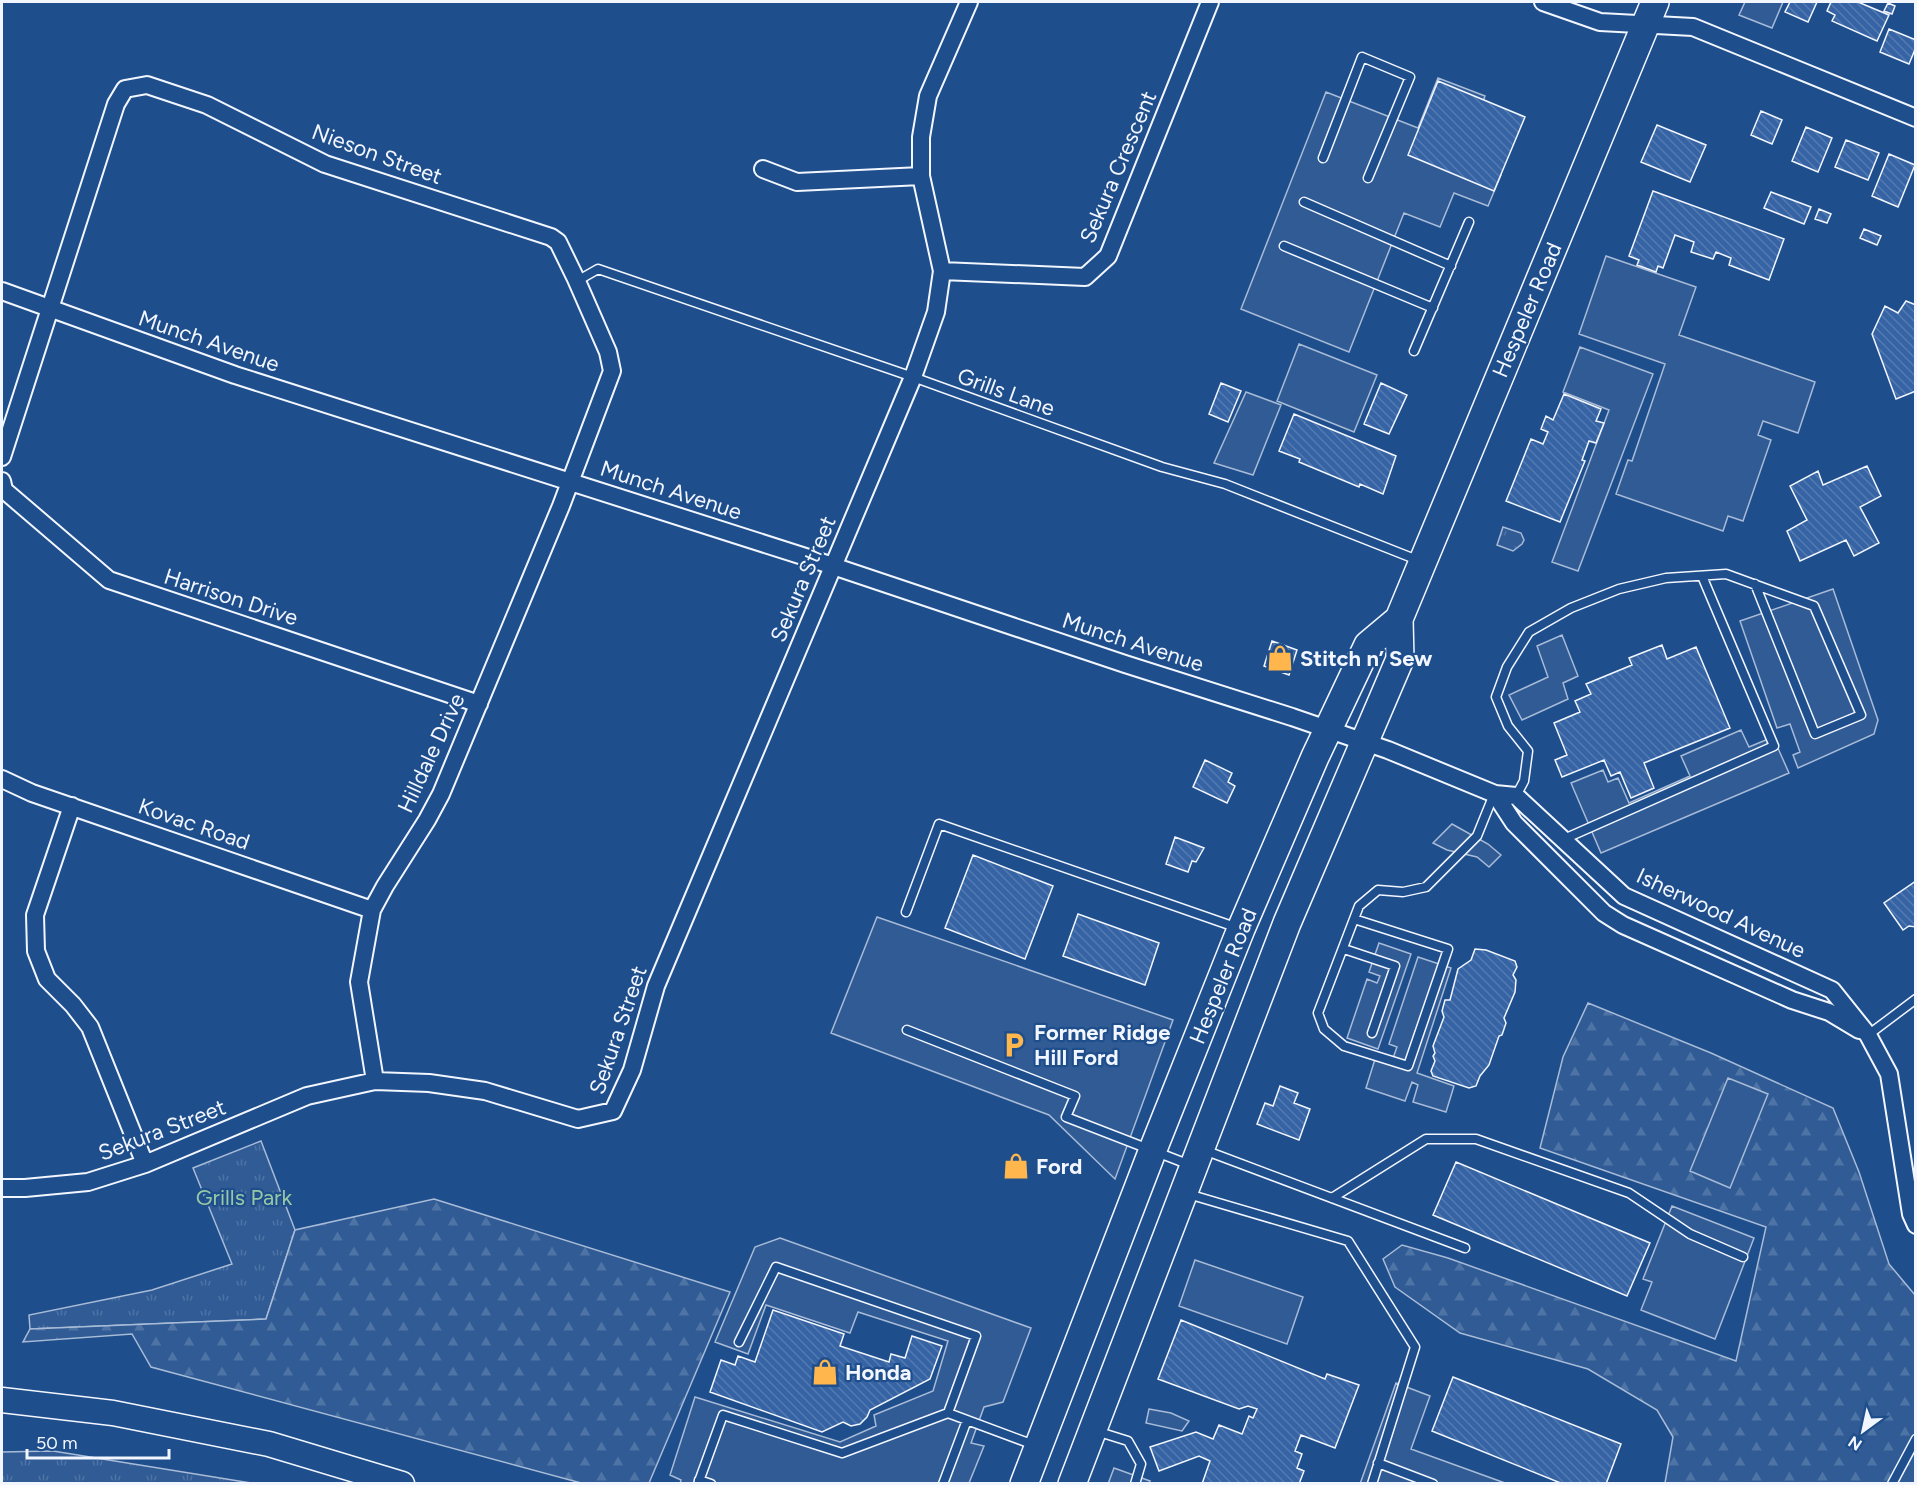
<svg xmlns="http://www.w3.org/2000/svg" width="1917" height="1485" font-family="Figtree,sans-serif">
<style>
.grass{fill:url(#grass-tufts);stroke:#a8bbd7;stroke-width:1.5}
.forest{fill:url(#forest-firs);stroke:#a8bbd7;stroke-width:1.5}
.built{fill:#305b95;stroke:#a8bbd7;stroke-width:1.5}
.building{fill:url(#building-back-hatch);stroke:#f2f6ff;stroke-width:1.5}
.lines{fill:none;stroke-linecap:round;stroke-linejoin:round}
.service-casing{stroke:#f2f6ff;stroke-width:11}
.minor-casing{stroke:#f2f6ff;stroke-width:20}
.secondary-casing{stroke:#f2f6ff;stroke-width:27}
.primary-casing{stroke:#f2f6ff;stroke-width:30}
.service{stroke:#1f4e8c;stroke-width:8}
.minor{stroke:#1f4e8c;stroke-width:16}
.secondary{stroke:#1f4e8c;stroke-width:24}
.primary{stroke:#1f4e8c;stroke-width:27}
.labels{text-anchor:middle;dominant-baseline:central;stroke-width:4.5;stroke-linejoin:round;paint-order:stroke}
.street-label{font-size:22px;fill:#f2f6ff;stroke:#1f4e8c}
.poi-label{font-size:22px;font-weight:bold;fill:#f2f6ff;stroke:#1f4e8c;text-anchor:start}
.park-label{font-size:22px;fill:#97c8a6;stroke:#1f4e8c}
</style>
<defs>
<pattern id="grass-tufts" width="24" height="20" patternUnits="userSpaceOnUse" patternTransform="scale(1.5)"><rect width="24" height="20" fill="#305b95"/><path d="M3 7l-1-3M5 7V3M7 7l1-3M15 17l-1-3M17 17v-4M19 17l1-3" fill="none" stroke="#4e73a5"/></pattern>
<pattern id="forest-firs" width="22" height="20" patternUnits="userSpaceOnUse" patternTransform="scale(1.5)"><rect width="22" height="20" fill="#305b95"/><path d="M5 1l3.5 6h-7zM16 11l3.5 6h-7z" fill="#4e73a5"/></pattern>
<pattern id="building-back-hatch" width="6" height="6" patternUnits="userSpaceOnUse" patternTransform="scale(1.5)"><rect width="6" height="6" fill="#3563a3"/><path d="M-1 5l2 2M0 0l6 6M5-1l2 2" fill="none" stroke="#537ab1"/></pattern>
</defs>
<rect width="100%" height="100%" fill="#1f4e8c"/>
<path class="grass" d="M 1503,527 L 1521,533 L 1524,540 L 1522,544 L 1513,551 L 1497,545 Z
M 261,1141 L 295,1230 L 266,1319 L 30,1329 L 29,1315 L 152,1290 L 232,1264 L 193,1168 Z
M 53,1451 L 251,1483 L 2,1483 L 2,1452 Z"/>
<path class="forest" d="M 1588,1003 L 1711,1053 L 1833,1108 L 1859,1172 L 1889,1264 L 1915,1295 L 1915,1483 L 1665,1483 L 1673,1437 L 1657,1410 L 1588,1369 L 1460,1333 L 1395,1287 L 1383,1259 L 1402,1245 L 1448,1258 L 1736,1361 L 1766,1227 L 1540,1148 L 1563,1057 Z
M 434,1199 L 730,1292 L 649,1483 L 581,1483 L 151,1367 L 132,1334 L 23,1342 L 30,1329 L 266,1319 L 295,1230 Z"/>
<path class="built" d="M 1745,2 L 1783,2 L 1772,28 L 1739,15 Z
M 1438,78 L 1485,96 L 1461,159 L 1501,175 L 1488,206 L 1454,193 L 1440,227 L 1404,213 L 1349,352 L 1241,309 L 1326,92 L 1418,128 Z
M 1606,256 L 1696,287 L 1679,335 L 1815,382 L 1798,433 L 1763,421 L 1758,435 L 1771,440 L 1743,521 L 1728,516 L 1723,531 L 1616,494 L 1628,460 L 1632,461 L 1665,364 L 1579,334 Z
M 1299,344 L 1377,375 L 1354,432 L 1277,401 Z
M 1580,347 L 1653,374 L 1578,571 L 1552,562 L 1609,410 L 1563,392 Z
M 1246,392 L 1281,405 L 1253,475 L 1214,463 Z
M 1833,589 L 1878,720 L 1874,734 L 1798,768 L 1793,755 L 1800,752 L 1790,724 L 1777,728 L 1740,621 Z
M 1562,635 L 1578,676 L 1563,683 L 1568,699 L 1522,720 L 1509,695 L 1548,677 L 1537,646 Z
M 1741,730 L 1749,747 L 1773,737 L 1789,773 L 1601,853 L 1571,783 L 1603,770 L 1608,782 L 1618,778 L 1629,803 L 1690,776 L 1681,756 Z
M 1452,824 L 1488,844 L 1501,855 L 1489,867 L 1477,857 L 1447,850 L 1433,843 Z
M 877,917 L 1173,1020 L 1115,1179 L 1049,1115 L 831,1033 Z
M 1379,943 L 1411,954 L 1378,1049 L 1347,1038 L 1367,979 L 1377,983 L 1380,976 L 1369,972 Z
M 1418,957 L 1451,968 L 1417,1073 L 1454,1086 L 1446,1112 L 1413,1102 L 1418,1085 L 1412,1082 L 1405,1101 L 1366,1088 L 1376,1056 L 1392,1061 L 1397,1047 L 1389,1044 Z
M 1728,1078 L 1768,1094 L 1730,1188 L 1690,1171 Z
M 1672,1206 L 1754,1238 L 1715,1339 L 1641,1310 L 1652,1282 L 1643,1279 Z
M 780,1238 L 1031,1328 L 1003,1402 L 984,1407 L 971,1443 L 984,1446 L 969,1483 L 680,1484 L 681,1480 L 670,1475 L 695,1397 L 840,1442 L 876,1426 L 874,1415 L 933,1391 L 948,1341 L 858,1312 L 850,1333 L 766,1305 L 748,1354 L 715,1342 L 755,1247 Z
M 1195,1260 L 1303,1297 L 1287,1344 L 1179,1306 Z
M 1396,1383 L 1430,1396 L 1411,1449 L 1505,1483 L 1360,1484 Z
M 1149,1409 L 1171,1413 L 1189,1421 L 1182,1431 L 1146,1423 Z
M 1114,1468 L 1150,1481 L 1149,1483 L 1108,1484 Z"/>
<path class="building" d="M 1790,2 L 1817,2 L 1808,22 L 1785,12 Z
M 1831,2 L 1858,2 L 1889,15 L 1877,41 L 1832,21 L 1835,15 L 1827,11 Z
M 1888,3 L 1895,6 L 1892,14 L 1884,11 Z
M 1889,29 L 1916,40 L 1916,47 L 1909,64 L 1880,52 Z
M 1438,81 L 1525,117 L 1494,191 L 1408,155 Z
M 1761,111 L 1782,120 L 1772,144 L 1751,135 Z
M 1657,125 L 1706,145 L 1690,182 L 1641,162 Z
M 1806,127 L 1832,138 L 1818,172 L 1792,161 Z
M 1846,140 L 1879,153 L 1868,180 L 1835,167 Z
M 1889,154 L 1915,165 L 1898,207 L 1872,196 Z
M 1653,191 L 1784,239 L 1769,280 L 1729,265 L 1731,258 L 1716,252 L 1713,259 L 1691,252 L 1694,242 L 1675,235 L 1663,268 L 1658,266 L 1656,272 L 1637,265 L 1639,260 L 1629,256 Z
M 1771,192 L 1811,207 L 1804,224 L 1764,208 Z
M 1819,209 L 1831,214 L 1827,223 L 1815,219 Z
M 1864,229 L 1881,236 L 1877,245 L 1860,238 Z
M 1906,301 L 1916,305 L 1916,391 L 1896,399 L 1872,334 L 1885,306 L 1898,313 Z
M 1221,383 L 1241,391 L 1228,422 L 1209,414 Z
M 1381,383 L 1407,395 L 1389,434 L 1364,424 Z
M 1564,394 L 1601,409 L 1596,421 L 1604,423 L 1596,443 L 1589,441 L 1582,460 L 1585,461 L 1560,522 L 1506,501 L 1531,439 L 1543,444 L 1548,432 L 1541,429 L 1546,416 L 1553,420 Z
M 1294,414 L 1396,456 L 1383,494 L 1360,484 L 1359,487 L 1299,462 L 1300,459 L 1279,451 Z
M 1867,466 L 1881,496 L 1860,507 L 1879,543 L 1854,556 L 1846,540 L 1800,561 L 1787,531 L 1807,520 L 1790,486 L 1818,471 L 1823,485 Z
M 1272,641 L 1297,650 L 1289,675 L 1264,666 Z
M 1662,645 L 1667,659 L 1696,647 L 1730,728 L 1644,763 L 1654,788 L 1631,798 L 1620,772 L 1611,776 L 1604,760 L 1562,777 L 1555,760 L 1567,755 L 1554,723 L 1580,712 L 1575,701 L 1591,694 L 1586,684 L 1632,665 L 1629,658 Z
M 1205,760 L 1232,773 L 1228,782 L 1235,786 L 1227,803 L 1193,787 Z
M 1175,837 L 1204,848 L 1196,862 L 1192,861 L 1188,872 L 1166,864 Z
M 973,855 L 1053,886 L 1025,959 L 945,928 Z
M 1916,881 L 1916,927 L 1909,926 L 1903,930 L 1884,903 Z
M 1078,914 L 1159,943 L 1145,985 L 1063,956 Z
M 1475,949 L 1486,950 L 1515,961 L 1517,967 L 1513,975 L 1516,980 L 1515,992 L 1504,1018 L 1506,1023 L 1502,1035 L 1499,1036 L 1489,1065 L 1480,1076 L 1476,1086 L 1469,1088 L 1433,1076 L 1431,1071 L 1435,1061 L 1433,1056 L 1435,1053 L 1433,1046 L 1444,1017 L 1442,1011 L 1445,1000 L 1450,1000 L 1458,969 L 1471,960 Z
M 1280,1086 L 1298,1093 L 1294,1103 L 1310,1109 L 1299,1140 L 1257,1124 L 1265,1103 L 1273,1106 Z
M 1456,1162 L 1650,1243 L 1627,1296 L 1433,1215 Z
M 773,1310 L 844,1334 L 840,1346 L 889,1362 L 891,1354 L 905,1358 L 912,1336 L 942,1346 L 930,1379 L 870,1410 L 867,1417 L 860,1424 L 851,1426 L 843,1422 L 822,1432 L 710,1392 L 721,1360 L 735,1365 L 738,1356 L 755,1362 Z
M 1181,1320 L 1325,1379 L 1327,1374 L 1359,1385 L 1335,1448 L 1301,1435 L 1295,1451 L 1302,1454 L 1297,1468 L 1304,1471 L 1299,1484 L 1202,1484 L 1210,1461 L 1199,1456 L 1159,1471 L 1150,1447 L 1196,1432 L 1213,1439 L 1219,1425 L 1242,1434 L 1249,1416 L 1253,1418 L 1257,1409 L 1248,1406 L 1239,1409 L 1158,1379 Z
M 1453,1377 L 1621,1444 L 1606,1484 L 1563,1484 L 1432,1431 Z"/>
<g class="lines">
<g class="service-casing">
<path id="service" d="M 1323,158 L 1362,57 L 1410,77 L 1368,178
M 1304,202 L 1451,266
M 1284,246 L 1433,308
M 577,281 L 598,269 L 913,377 L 1162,467 L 1225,484 L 1420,561
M 1414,351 L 1469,222
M 1516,796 L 1524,781 L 1528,751 L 1508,726 L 1496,697 L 1507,667 L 1529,632 L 1571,608 L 1619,589 L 1666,578 L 1726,574 L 1814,606 L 1861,715 L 1815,734 L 1755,584
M 1564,839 L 1774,746 L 1702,576
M 906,912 L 939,824 L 1238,928
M 1354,919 L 1448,949 L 1408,1066 L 1344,1046 L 1324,1029 L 1318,1013 L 1359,906 L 1378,890 L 1403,892 L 1426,887 L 1477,836 L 1494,794
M 1344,949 L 1395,966 L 1372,1033
M 907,1030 L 1075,1096 L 1066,1117 L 1190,1165
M 1868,1035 L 1916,999
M 1204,1150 L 1465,1248
M 1188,1194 L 1348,1241 L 1415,1347 L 1372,1484
M 1332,1198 L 1426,1139 L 1476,1139 L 1629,1193 L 1690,1234 L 1743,1257
M 948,1413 L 1034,1445
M 1096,1431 L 1128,1441 L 1141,1464 L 1135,1484
M 1378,1463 L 1433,1484
M 699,1480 L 711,1484
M 698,1484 L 723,1415 L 842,1453 L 948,1413 L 976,1336 L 776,1267 L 739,1342
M 943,1484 L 967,1420
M 1892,1484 L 1916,1439"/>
</g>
<g class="minor-casing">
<path id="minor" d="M 1543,2 L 1600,22 L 1693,27 L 1916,118
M 763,169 L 797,182 L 921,176
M 942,271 L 1085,277 L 1108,256 L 1210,2
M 2,291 L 235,375 L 812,559 L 1125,664 L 1292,717 L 1388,750 L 1495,794 L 1516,796 L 1624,896 L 1832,990 L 1868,1035 L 1889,1074 L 1911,1214 L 1916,1225
M 2,457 L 116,104 L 125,89 L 147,85 L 207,105 L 325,164 L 551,237 L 558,242 L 576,279 L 608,352 L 612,371 L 561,506 L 441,794 L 427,820 L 385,886 L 372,910 L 359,982 L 375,1081
M 2,481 L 4,490 L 109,580 L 479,704
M 2,779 L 32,793 L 372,910
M 1495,794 L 1514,823 L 1604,913 L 1623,925 L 1792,1000 L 1829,1012 L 1859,1030
M 72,806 L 35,915 L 36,951 L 47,979 L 73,1005 L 90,1027 L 145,1164
M 2,1188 L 25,1188 L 88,1182 L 145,1164 L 307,1096 L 375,1081 L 429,1083 L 485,1091 L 578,1119 L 613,1111 L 632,1070 L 656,986 L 913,377 L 936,312 L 942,271 L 921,176 L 921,137 L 928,96 L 969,2"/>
</g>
<g class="secondary-casing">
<path id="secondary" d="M 2,1400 L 113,1413 L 269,1444 L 402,1484"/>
</g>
<g class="primary-casing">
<path id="primary" d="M 1024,1484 L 1152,1152 L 1241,929 L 1315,757 L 1368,645 L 1399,619
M 1072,1484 L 1287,923 L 1400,659 L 1399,619 L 1655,2"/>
</g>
<use href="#service" class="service"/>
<use href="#minor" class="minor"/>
<use href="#secondary" class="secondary"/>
<use href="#primary" class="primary"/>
</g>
<defs>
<g id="shop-bare" transform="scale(2.07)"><path d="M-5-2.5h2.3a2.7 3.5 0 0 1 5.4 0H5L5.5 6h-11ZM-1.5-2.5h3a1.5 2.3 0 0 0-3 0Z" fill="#ffb74d" stroke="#1f4e8c" stroke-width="2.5" paint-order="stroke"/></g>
<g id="parking-bare" transform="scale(2.07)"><path d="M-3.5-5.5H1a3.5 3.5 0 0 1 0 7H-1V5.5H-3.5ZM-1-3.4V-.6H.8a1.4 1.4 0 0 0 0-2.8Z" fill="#ffb74d" stroke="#1f4e8c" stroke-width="2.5" paint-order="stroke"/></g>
</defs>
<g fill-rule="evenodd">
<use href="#shop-bare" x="1280" y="658"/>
<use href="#parking-bare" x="1014" y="1045"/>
<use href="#shop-bare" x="1016" y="1166"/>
<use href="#shop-bare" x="825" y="1372"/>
</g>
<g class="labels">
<g class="street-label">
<text transform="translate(377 154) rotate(20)">Nieson Street</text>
<text transform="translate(1118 167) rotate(-67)">Sekura Crescent</text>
<text transform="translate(1527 310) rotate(-67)">Hespeler Road</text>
<text transform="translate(209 341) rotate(19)">Munch Avenue</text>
<text transform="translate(1006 392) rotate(20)">Grills Lane</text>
<text transform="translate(671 490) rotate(18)">Munch Avenue</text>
<text transform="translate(803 579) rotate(-67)">Sekura Street</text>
<text transform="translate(231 597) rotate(18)">Harrison Drive</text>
<text transform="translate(1133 642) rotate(18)">Munch Avenue</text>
<text transform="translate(431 753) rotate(-65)">Hilldale Drive</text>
<text transform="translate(194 824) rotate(19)">Kovac Road</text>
<text transform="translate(1721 913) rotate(25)">Isherwood Avenue</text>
<text transform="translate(1223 976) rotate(-68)">Hespeler Road</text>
<text transform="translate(618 1030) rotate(-71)">Sekura Street</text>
<text transform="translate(162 1130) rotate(-21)">Sekura Street</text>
</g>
<g class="poi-label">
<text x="1300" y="658">Stitch n’ Sew</text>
<text x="1034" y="1032">Former Ridge<tspan x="1034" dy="25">Hill Ford</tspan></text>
<text x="1036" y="1166">Ford</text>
<text x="845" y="1372">Honda</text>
</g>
<g class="park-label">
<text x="244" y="1197">Grills Park</text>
</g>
</g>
<rect width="1917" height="1485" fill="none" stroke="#f2f6ff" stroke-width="6"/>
<g transform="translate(1863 1431) rotate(213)" stroke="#1f4e8c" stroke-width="4.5" paint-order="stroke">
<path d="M0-4.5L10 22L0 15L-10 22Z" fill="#f2f6ff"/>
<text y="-9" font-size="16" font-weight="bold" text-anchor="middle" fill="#f2f6ff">N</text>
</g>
<path d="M27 1449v9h142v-9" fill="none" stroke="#f2f6ff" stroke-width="3"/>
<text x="36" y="1449" font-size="18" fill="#f2f6ff" stroke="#1f4e8c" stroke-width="4.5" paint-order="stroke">50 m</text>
</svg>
